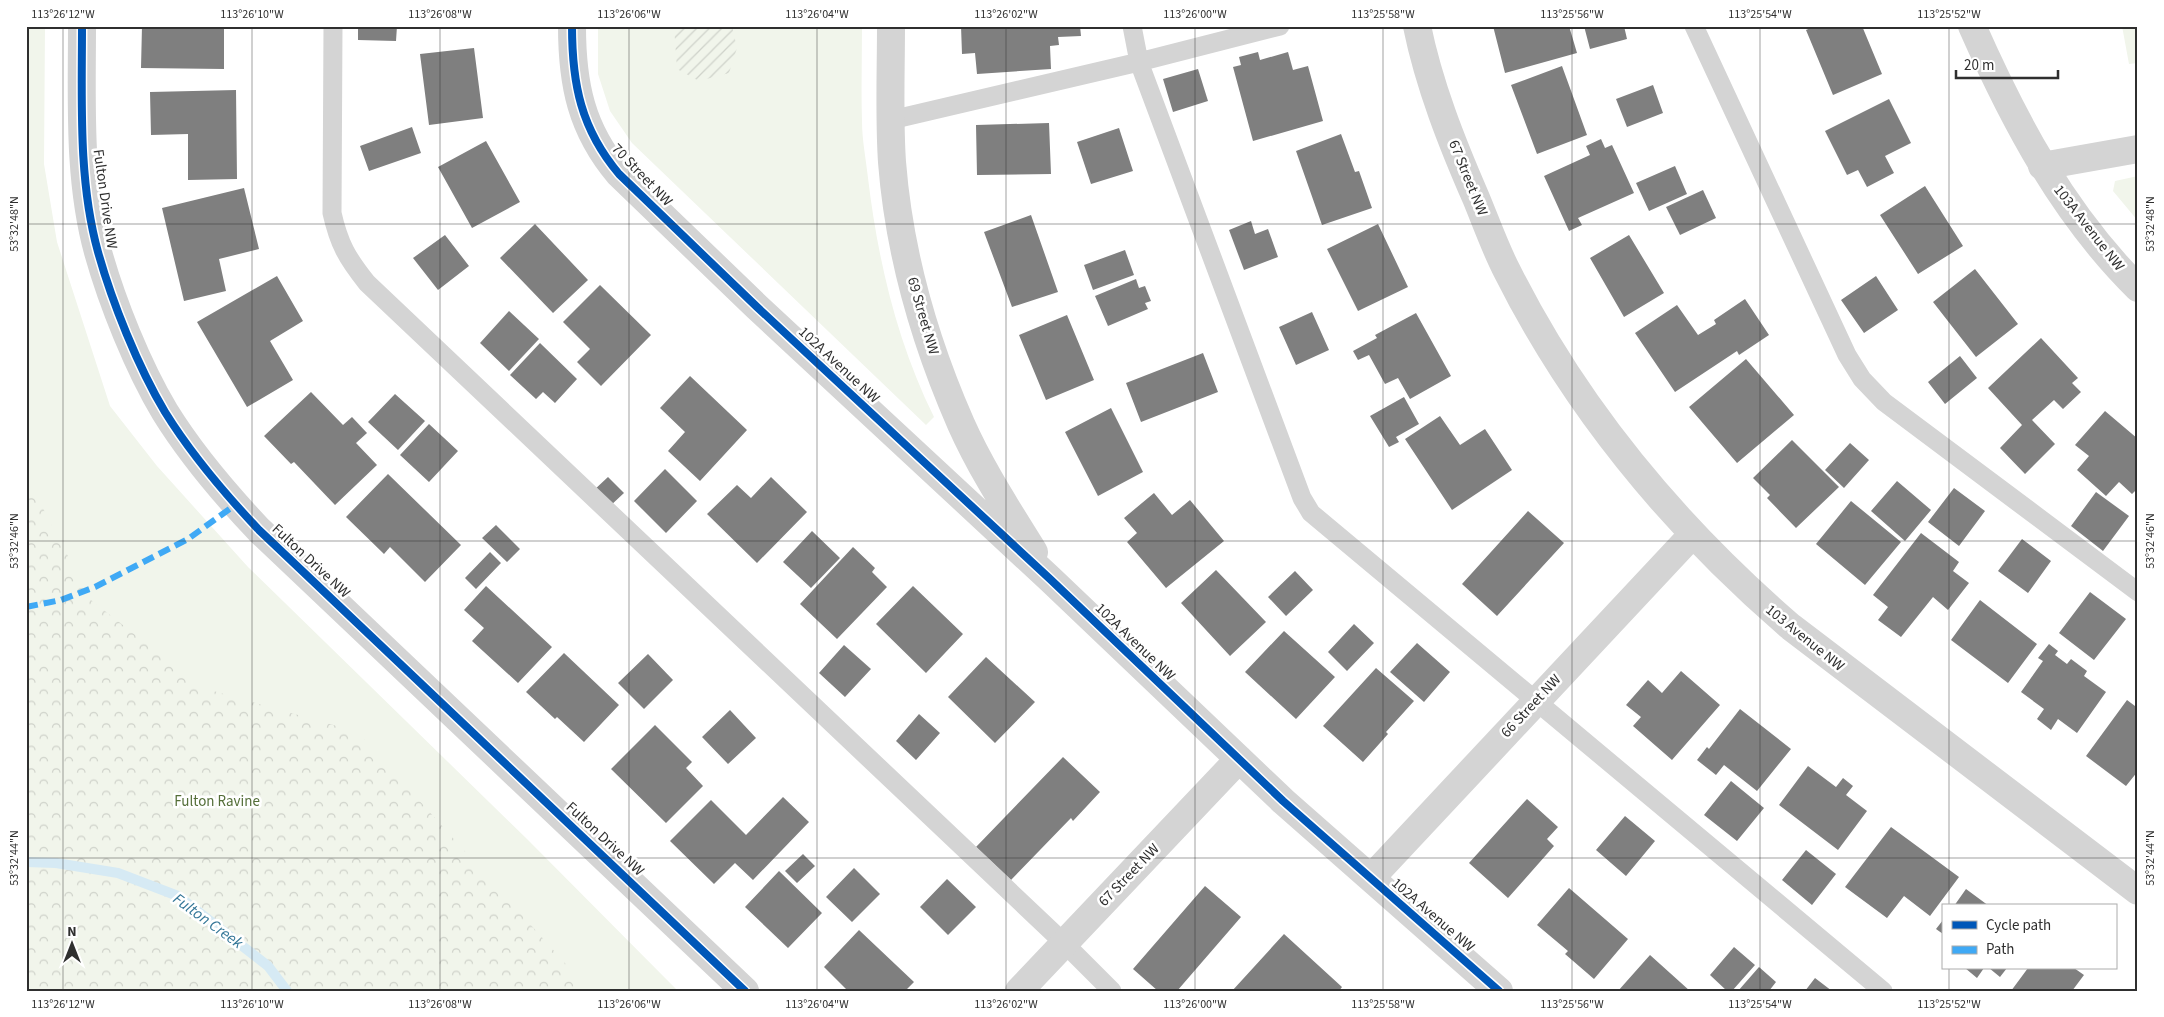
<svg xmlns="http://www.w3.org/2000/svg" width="2164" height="1017" font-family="'Source Sans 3',sans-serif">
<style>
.green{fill:#f1f5eb}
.forest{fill:url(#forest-crowns)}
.garden{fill:url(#garden-furrows)}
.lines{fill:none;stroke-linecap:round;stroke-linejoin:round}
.stream{stroke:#d6eaf4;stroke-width:10}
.building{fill:#7f7f7f}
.service{stroke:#d4d4d4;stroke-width:19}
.minor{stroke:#d4d4d4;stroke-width:28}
.tertiary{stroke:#d4d4d4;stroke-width:28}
.quiet{stroke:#3fa9f5;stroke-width:6;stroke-dasharray:12 6;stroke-linecap:butt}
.cycleway-casing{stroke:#fff;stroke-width:11}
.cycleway{stroke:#0057b8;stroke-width:8}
.ticks{fill:none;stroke:#2f2f2f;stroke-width:1;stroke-opacity:0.45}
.labels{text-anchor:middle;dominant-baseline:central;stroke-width:5;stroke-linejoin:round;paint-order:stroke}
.street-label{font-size:15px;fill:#2f2f2f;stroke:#fff}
.park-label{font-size:15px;fill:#546e38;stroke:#fff}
.water-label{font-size:16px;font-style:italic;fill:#357798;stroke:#fff}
.neatline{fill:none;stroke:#2f2f2f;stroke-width:2}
.ticks-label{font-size:12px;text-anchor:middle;fill:#2f2f2f}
</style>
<defs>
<pattern id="forest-crowns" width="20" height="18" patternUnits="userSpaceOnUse" patternTransform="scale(1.25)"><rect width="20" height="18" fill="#f1f5eb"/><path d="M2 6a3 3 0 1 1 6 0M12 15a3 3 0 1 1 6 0" fill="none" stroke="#cfd2ca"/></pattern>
<pattern id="garden-furrows" width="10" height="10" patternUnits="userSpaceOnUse" patternTransform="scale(1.25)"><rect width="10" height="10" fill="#f1f5eb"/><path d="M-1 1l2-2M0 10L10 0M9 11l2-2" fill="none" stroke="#cfd2ca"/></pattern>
</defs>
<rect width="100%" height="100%" fill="#fff"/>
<path class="green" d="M 26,26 L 45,26 L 44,164 L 57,242 L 110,406 L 157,466 L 248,567 L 527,839 L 678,991 L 26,991 Z
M 598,26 L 862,26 C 862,58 861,90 862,121 C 862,140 866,159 868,178 C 878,261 897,342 934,417 L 926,425 L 632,143 L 610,111 L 598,74 Z
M 2122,26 L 2138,26 L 2138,63 L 2129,64 Z
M 2138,176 L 2138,221 L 2113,191 L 2115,181 Z"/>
<path class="forest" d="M 26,476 L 91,600 L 203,688 L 358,732 L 590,991 L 26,991 Z"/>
<path class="garden" d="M 674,26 L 732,26 L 737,48 L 729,73 L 699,81 L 677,69 Z"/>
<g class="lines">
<path class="stream" d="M 26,862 L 56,863 L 118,873 L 178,896 L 268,966 L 287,991"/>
</g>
<path class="building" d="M 142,26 L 224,26 L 224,69 L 141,68 Z
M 358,26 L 397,26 L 396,41 L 358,40 Z
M 440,26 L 474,26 L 473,29 L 440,29 Z
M 961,26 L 1080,26 L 1081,36 L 1058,37 L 1059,45 L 1050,46 L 1051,69 L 977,74 L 975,53 L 962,54 Z
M 1493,26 L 1569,26 L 1577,53 L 1505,73 Z
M 1584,26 L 1624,26 L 1627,39 L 1590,49 Z
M 1815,26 L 1862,26 L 1882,74 L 1833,95 L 1806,30 Z
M 474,48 L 483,118 L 429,125 L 420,54 Z
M 1258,52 L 1260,60 L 1288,52 L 1293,70 L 1308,66 L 1323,121 L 1253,141 L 1233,67 L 1241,65 L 1239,57 Z
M 1562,66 L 1587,135 L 1537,154 L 1511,85 Z
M 1198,69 L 1208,101 L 1173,112 L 1163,79 Z
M 1653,85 L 1663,113 L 1627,127 L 1616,99 Z
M 236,90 L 237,179 L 188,180 L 188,134 L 151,135 L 150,92 Z
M 1889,99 L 1911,143 L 1885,156 L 1894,173 L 1867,187 L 1858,170 L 1847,175 L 1825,131 Z
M 1049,123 L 1051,174 L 977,175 L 976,125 Z
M 412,127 L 421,153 L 369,171 L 360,146 Z
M 1119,128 L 1133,171 L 1091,184 L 1077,142 Z
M 1341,134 L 1355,172 L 1359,171 L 1372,208 L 1322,225 L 1296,151 Z
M 1601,139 L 1605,148 L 1612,145 L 1634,193 L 1578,218 L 1582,225 L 1569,231 L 1544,176 L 1590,155 L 1586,146 Z
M 486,141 L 520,202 L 472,228 L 438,167 Z
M 1675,166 L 1687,194 L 1649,211 L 1636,183 Z
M 1925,186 L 1963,246 L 1918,274 L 1880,215 Z
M 244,188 L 259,249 L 219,259 L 226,291 L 184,301 L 162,208 Z
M 1703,190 L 1716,218 L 1680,235 L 1666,207 Z
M 1031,215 L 1058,292 L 1012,307 L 984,232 Z
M 1251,221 L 1255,234 L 1268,229 L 1278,257 L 1244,270 L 1229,230 Z
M 535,224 L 588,280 L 553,313 L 500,258 Z
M 1378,224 L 1408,287 L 1358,311 L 1327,249 Z
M 445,235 L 469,266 L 438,290 L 413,258 Z
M 1629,235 L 1664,293 L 1624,317 L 1590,258 Z
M 1125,250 L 1134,275 L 1093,290 L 1084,265 Z
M 1975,269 L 2018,324 L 1976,357 L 1933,302 Z
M 277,276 L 303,321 L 270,341 L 293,380 L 247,407 L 197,322 Z
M 1876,276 L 1898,310 L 1864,333 L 1841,300 Z
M 1136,279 L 1139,288 L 1145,286 L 1151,301 L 1145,303 L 1148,309 L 1108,326 L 1095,296 Z
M 600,285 L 651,335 L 601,386 L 577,362 L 590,349 L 563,322 Z
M 1745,299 L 1769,335 L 1739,355 L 1737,351 L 1675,392 L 1635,333 L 1677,305 L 1698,335 L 1716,324 L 1714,320 Z
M 509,311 L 539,339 L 509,371 L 480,343 Z
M 1312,312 L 1329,350 L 1296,365 L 1279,327 Z
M 1416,313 L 1451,376 L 1410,399 L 1398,378 L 1385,384 L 1369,355 L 1358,360 L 1353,351 L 1377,338 L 1375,335 Z
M 1067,315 L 1094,380 L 1046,400 L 1019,335 Z
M 2041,338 L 2078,378 L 2072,383 L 2081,392 L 2063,409 L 2054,400 L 2032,420 L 2055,444 L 2025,474 L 2000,448 L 2022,425 L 1988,388 Z
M 540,343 L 577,379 L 555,403 L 543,392 L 536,399 L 510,375 Z
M 1203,353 L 1218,392 L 1141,422 L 1126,383 Z
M 1960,356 L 1977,378 L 1945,404 L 1928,382 Z
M 1746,359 L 1794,415 L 1737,463 L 1689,407 Z
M 690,376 L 747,430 L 700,481 L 668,451 L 685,432 L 660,408 Z
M 311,392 L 343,425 L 352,417 L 367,433 L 356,443 L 377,465 L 335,505 L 294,462 L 291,464 L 264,436 Z
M 395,394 L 425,421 L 398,450 L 368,422 Z
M 1404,397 L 1419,424 L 1396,437 L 1399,442 L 1389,447 L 1370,416 Z
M 1111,408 L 1143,472 L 1098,496 L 1065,432 Z
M 2105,411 L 2138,439 L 2138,488 L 2132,494 L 2119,482 L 2106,496 L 2077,470 L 2089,456 L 2075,445 Z
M 1440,416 L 1460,445 L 1485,429 L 1512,470 L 1452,510 L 1405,439 Z
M 429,424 L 458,451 L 429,482 L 400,455 Z
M 1792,440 L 1839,487 L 1796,528 L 1767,498 L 1770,495 L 1753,478 Z
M 1850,443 L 1869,460 L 1844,488 L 1825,470 Z
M 665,469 L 697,501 L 666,533 L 634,501 Z
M 388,474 L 461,545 L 425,582 L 390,547 L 384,554 L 346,517 Z
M 608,477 L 624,493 L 609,507 L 593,491 Z
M 771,477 L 807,512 L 757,563 L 707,514 L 737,485 L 751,498 Z
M 1897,481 L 1931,510 L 1905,541 L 1871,511 Z
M 1954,488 L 1985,511 L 1959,546 L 1928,522 Z
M 2096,492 L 2129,516 L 2103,551 L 2071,526 Z
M 1154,493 L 1172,515 L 1190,500 L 1224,541 L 1166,588 L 1127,542 L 1137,533 L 1124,518 Z
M 1851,501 L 1901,542 L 1865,585 L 1816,544 Z
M 1528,511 L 1564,543 L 1497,616 L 1462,584 Z
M 496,525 L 520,549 L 507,562 L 482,538 Z
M 812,531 L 840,558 L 811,588 L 783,562 Z
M 1921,533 L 1959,562 L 1953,571 L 1969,583 L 1948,610 L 1933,597 L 1901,637 L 1878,620 L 1888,607 L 1873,595 Z
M 2022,539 L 2051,561 L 2028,593 L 1998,571 Z
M 853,547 L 875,568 L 872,572 L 887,587 L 837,639 L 800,604 Z
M 490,552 L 501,563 L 476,589 L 465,578 Z
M 1216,570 L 1266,622 L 1230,656 L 1181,603 Z
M 1295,571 L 1313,590 L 1286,616 L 1268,597 Z
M 486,586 L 552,647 L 518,683 L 472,641 L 484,628 L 464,610 Z
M 913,586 L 963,634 L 926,673 L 876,624 Z
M 2090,592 L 2126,619 L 2094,660 L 2059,633 Z
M 1980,600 L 2037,644 L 2008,683 L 1951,640 Z
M 1354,624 L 1374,643 L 1347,671 L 1328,652 Z
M 1284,631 L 1335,677 L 1296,719 L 1245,672 Z
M 1417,643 L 1450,672 L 1424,702 L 1390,672 Z
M 2049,644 L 2058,651 L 2055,655 L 2067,664 L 2071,659 L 2087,671 L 2084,676 L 2106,692 L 2077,733 L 2058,719 L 2051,730 L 2037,719 L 2044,709 L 2021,692 L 2043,661 L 2038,658 Z
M 844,645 L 871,669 L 845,697 L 819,673 Z
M 564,653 L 619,705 L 584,742 L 557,717 L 555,719 L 526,692 Z
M 648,654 L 673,680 L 644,709 L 618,683 Z
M 986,657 L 1035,702 L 995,743 L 948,697 Z
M 1376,668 L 1414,701 L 1386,732 L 1388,734 L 1363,762 L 1323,726 Z
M 1681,671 L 1720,705 L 1672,760 L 1633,726 L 1641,717 L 1626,705 L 1648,680 L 1662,693 Z
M 2127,700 L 2135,706 L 2138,702 L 2138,771 L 2126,786 L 2086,756 Z
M 1740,709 L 1791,749 L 1757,791 L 1724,765 L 1716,775 L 1697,760 L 1707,747 L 1709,749 Z
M 730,710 L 756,738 L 728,764 L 702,737 Z
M 919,714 L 940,733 L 916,760 L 896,741 Z
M 655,725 L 692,762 L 686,768 L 703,786 L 666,823 L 611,769 Z
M 1063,757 L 1100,792 L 1073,821 L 1071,818 L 1011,880 L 976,847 Z
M 1808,766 L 1836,787 L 1843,778 L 1853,786 L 1846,795 L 1867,811 L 1838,850 L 1779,805 Z
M 1731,781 L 1764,808 L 1737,841 L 1704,815 Z
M 783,797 L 809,822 L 753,880 L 735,863 L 714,884 L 670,841 L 711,800 L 746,835 Z
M 1527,799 L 1558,827 L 1547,839 L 1554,846 L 1508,898 L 1469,863 Z
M 1625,816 L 1655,841 L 1626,876 L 1596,850 Z
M 1891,827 L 1959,877 L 1930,916 L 1904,896 L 1887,918 L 1845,887 Z
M 1806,850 L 1836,874 L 1812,905 L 1782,880 Z
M 803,854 L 815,866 L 797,883 L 785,871 Z
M 854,868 L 880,894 L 852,922 L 826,897 Z
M 779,871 L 822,913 L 788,948 L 745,907 Z
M 947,879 L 976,907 L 948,935 L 920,907 Z
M 1205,886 L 1241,917 L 1177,991 L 1158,991 L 1133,969 Z
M 1569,888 L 1628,939 L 1594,979 L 1565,954 L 1568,951 L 1537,925 Z
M 1966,889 L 1989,906 L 1954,906 Z
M 1943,920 L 1943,934 L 1936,929 Z
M 859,930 L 914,982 L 905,991 L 848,991 L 824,967 Z
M 1284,934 L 1342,987 L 1339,991 L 1232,991 Z
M 1734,947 L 1755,965 L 1732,991 L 1727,991 L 1710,975 Z
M 1650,955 L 1690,991 L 1618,991 Z
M 1759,967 L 1776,982 L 1769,991 L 1738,991 Z
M 1965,968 L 1984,968 L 1977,978 Z
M 1989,968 L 2007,968 L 2000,977 Z
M 2028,968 L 2074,968 L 2084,975 L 2072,991 L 2011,991 Z
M 1815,978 L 1832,991 L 1805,991 Z"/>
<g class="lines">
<path class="service" d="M 333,26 L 332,213 C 339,244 347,258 367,283 L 1064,943 L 1112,991
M 1132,26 L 1139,62 L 1302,498 L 1311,513 L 1883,991
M 1694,26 L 1847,355 L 1862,379 L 1884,402 L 2138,592
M 891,120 L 1139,62 L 1280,26"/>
<path class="minor" d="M 82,26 C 82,100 78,180 98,252 C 112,302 138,367 165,412 C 191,454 225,494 259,530 L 745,991
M 572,26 C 572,84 581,129 619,174 L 757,307 L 1050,579 L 1283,801 L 1499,991
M 891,26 C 891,71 889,117 892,162 C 899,252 925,342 961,424 C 981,469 1008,510 1034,552
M 1417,26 C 1429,85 1452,143 1476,198 C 1486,222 1495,248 1507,271 C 1576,409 1675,527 1791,627 L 2138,891
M 2042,166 L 2138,149
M 1371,878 L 1692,535
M 1019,991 L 1239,759"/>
<path class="tertiary" d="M 1972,26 C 2014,121 2063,214 2138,288"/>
<path class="quiet" d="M 26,607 L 61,600 L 95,587 L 188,539 L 235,505"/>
<g class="cycleway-casing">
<path id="cycleway" d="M 82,26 C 82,100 78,180 98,252 C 112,302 138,367 165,412 C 191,454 225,494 259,530 L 745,991
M 572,26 C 572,84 581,129 619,174 L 757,307 L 1050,579 L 1283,801 L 1499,991"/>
</g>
<use href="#cycleway" class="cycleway"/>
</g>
<path class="ticks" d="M 63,26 L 63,991M 252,26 L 252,991M 440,26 L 440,991M 629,26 L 629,991M 817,26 L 817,991M 1006,26 L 1006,991M 1195,26 L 1195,991M 1383,26 L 1383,991M 1572,26 L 1572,991M 1760,26 L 1760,991M 1949,26 L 1949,906M 2137,26 L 2137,991M 26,224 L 2138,224M 26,541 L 2138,541M 26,858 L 2138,858M 1949,968 L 1949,991"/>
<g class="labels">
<g class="street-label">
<text transform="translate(642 175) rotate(46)">70 Street NW</text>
<text transform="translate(1468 178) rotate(68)">67 Street NW</text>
<text transform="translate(105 199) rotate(82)">Fulton Drive NW</text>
<text transform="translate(2089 228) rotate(52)">103A Avenue NW</text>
<text transform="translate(923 316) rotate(74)">69 Street NW</text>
<text transform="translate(839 365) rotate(43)">102A Avenue NW</text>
<text transform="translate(311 561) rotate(43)">Fulton Drive NW</text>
<text transform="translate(1805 638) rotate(39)">103 Avenue NW</text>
<text transform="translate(1135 642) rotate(44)">102A Avenue NW</text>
<text transform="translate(1531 706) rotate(-47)">66 Street NW</text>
<text transform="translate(605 839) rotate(43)">Fulton Drive NW</text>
<text transform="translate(1129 875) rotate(-46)">67 Street NW</text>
<text transform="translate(1433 915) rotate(41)">102A Avenue NW</text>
</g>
<g class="park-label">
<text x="217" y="801">Fulton Ravine</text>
</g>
<g class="water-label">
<text transform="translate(208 921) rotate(36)">Fulton Creek</text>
</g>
</g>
<rect width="2164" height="1017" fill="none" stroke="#ffffff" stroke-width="55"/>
<rect x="1942" y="904" width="175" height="65" fill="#ffffff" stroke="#acacac"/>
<rect x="1952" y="921" width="25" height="8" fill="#0057b8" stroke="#acacac"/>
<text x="1986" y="930" font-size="15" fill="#2f2f2f">Cycle path</text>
<rect x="1952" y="946" width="25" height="8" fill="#3fa9f5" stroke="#acacac"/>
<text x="1986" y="954" font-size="15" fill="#2f2f2f">Path</text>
<g transform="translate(72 944)" stroke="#ffffff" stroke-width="4" paint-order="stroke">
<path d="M0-4L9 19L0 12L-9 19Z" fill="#2f2f2f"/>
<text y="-8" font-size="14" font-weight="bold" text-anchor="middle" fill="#2f2f2f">N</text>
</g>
<path d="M1956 70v8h102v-8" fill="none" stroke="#2f2f2f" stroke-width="2.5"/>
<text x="1964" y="70" font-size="15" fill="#2f2f2f" stroke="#ffffff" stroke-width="4" paint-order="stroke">20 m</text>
<rect x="28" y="28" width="2108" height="962" class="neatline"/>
<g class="ticks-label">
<text x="63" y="18">113°26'12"W</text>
<text x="252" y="18">113°26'10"W</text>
<text x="440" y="18">113°26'08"W</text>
<text x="629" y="18">113°26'06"W</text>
<text x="817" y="18">113°26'04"W</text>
<text x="1006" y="18">113°26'02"W</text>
<text x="1195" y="18">113°26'00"W</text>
<text x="1383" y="18">113°25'58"W</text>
<text x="1572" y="18">113°25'56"W</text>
<text x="1760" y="18">113°25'54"W</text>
<text x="1949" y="18">113°25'52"W</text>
<text transform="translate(14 224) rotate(-90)" y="4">53°32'48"N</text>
<text transform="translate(2150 224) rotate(-90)" y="4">53°32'48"N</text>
<text transform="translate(14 541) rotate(-90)" y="4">53°32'46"N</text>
<text transform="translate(2150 541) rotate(-90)" y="4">53°32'46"N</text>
<text transform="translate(14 858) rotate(-90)" y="4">53°32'44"N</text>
<text transform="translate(2150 858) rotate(-90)" y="4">53°32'44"N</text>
<text x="63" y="1008">113°26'12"W</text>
<text x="252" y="1008">113°26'10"W</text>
<text x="440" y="1008">113°26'08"W</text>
<text x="629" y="1008">113°26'06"W</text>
<text x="817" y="1008">113°26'04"W</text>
<text x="1006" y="1008">113°26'02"W</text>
<text x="1195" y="1008">113°26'00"W</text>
<text x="1383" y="1008">113°25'58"W</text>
<text x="1572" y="1008">113°25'56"W</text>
<text x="1760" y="1008">113°25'54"W</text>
<text x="1949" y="1008">113°25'52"W</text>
</g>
</svg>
